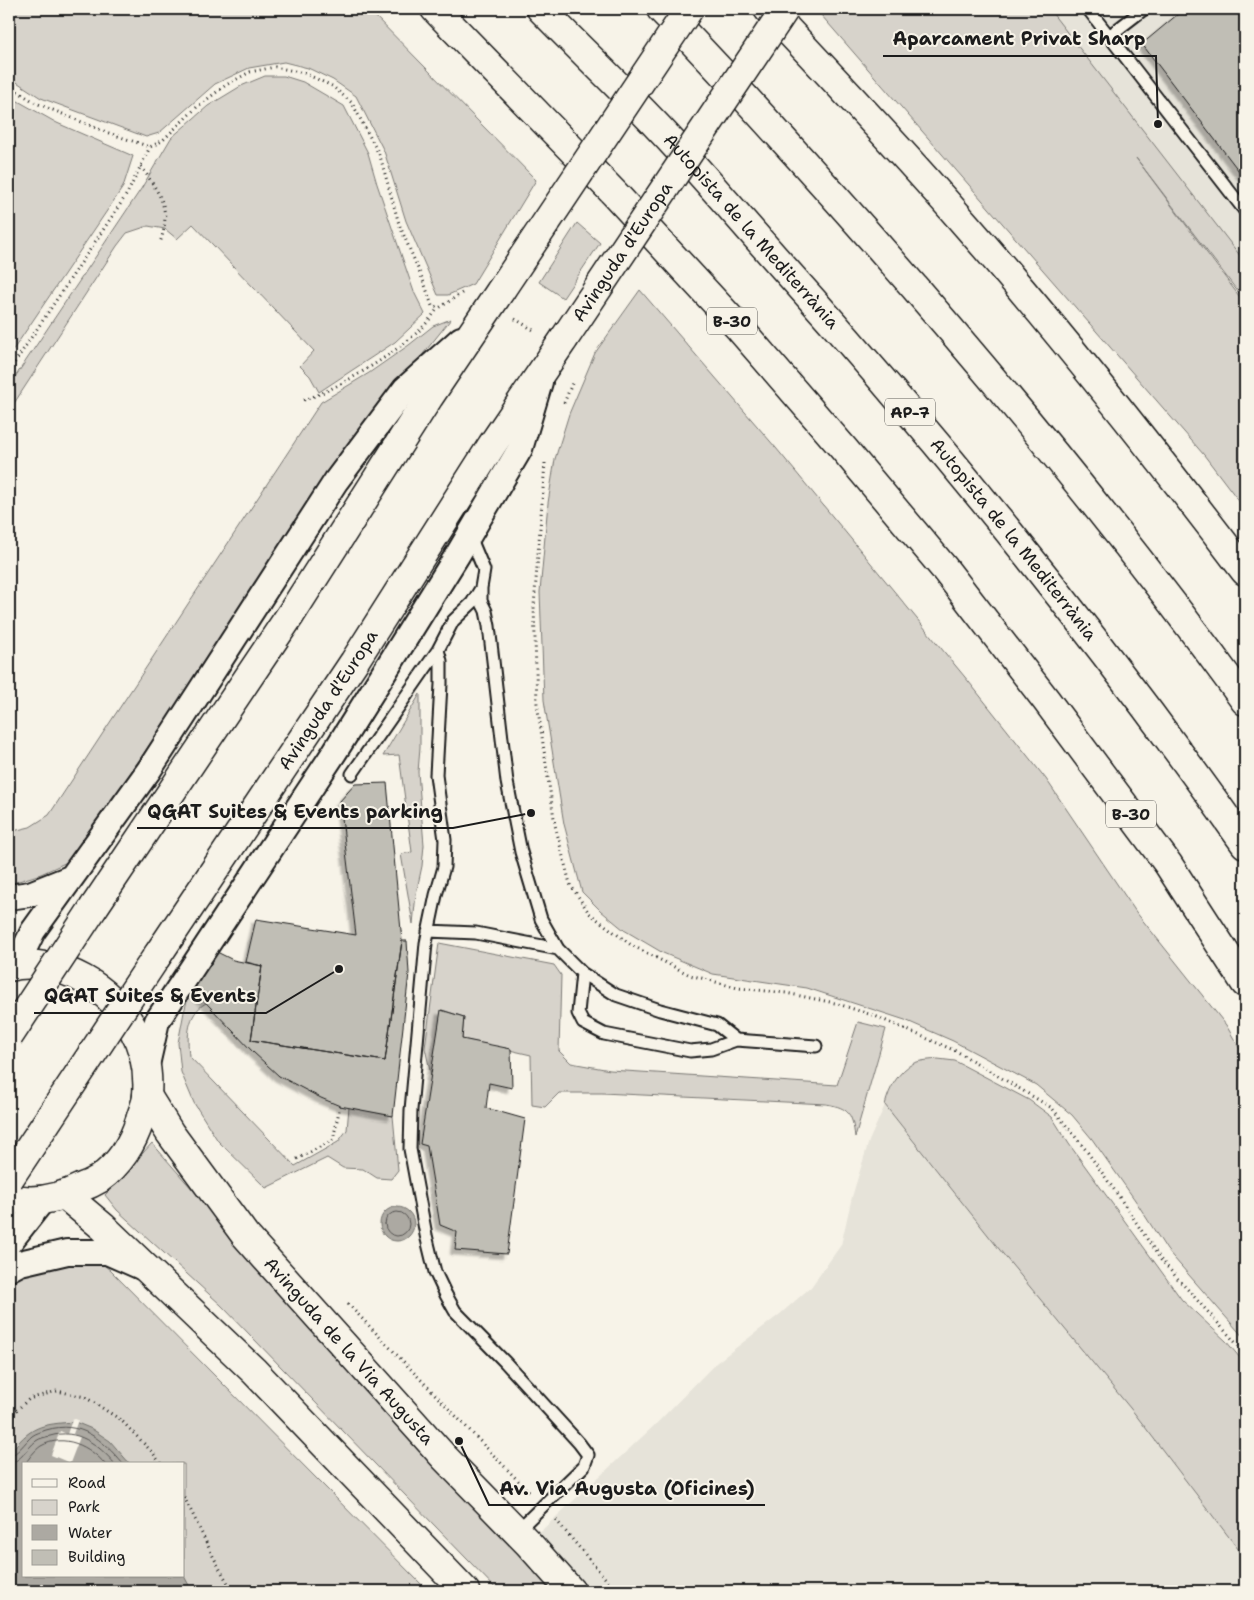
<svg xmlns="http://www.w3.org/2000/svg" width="1254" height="1600" font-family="'Shantell Sans',sans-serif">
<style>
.built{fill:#e6e3d9}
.green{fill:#d7d3cb;stroke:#7a7874;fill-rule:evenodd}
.water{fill:#aca9a2;stroke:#72716c}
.pier{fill:#f7f3e8}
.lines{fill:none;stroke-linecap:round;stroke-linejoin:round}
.shore{stroke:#565452;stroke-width:1}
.building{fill:#c0beb5;stroke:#1c1c1c;filter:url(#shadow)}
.lane-casing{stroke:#1c1c1c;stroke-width:15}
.street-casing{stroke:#1c1c1c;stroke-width:28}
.secondary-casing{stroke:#1c1c1c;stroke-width:31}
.highway-casing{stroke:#1c1c1c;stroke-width:31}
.path{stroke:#1c1c1c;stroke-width:3;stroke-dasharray:1 4;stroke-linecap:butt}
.lane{stroke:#f7f3e8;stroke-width:11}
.street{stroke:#f7f3e8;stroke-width:24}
.secondary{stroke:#f7f3e8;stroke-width:28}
.highway{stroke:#f7f3e8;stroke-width:28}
.secondary-bridge-casing{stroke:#1c1c1c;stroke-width:31;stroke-linecap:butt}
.secondary-bridge{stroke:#f7f3e8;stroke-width:28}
.labels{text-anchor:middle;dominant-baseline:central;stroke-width:4;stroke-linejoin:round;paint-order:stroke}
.shield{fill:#f7f3e8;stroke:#5e5c59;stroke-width:1}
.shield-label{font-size:16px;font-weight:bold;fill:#1c1c1c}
.street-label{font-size:18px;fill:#1c1c1c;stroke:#f7f3e8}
.leader{fill:none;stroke:#1c1c1c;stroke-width:2}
.callout-dot{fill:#1c1c1c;stroke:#f7f3e8;stroke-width:2}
.callout-label{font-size:19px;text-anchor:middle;font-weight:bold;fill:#1c1c1c;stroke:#f7f3e8;stroke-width:4;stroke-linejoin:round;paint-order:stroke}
</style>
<defs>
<filter id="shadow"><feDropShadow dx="-4.5" dy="4.5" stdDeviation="1" flood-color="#0004"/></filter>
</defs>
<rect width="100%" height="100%" fill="#f7f3e8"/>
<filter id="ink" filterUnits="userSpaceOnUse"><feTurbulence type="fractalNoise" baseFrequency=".02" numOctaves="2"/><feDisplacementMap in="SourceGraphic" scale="10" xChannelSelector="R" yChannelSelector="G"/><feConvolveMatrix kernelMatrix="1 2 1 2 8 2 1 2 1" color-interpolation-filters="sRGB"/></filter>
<g filter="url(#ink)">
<path class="built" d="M 1018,9 L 1245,9 L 1245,301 L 1068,68 Z
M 885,1105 L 1007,1259 L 1135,1414 L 1245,1558 L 1245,1591 L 571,1591 L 528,1543 L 656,1424 L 716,1363 L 779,1315 L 811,1287 L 841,1245 L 852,1197 L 869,1141 Z"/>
<path class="green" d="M 9,9 L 368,9 L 536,180 L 473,284 L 448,295 L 438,295 L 406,221 L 384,151 L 356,96 L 333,80 L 308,68 L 284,62 L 249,68 L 215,84 L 159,133 L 146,137 L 41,98 L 9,77 Z
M 825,9 L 1049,9 L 1245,262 L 1245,301 L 1136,158 L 1245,304 L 1245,509 L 1204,455 L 821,15 Z
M 265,76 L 284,76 L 303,82 L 344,106 L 368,153 L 377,184 L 414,292 L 425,314 L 395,342 L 319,392 L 310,376 L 300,366 L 314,351 L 193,224 L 177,239 L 165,229 L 148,226 L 127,233 L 117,246 L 9,411 L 9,386 L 141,189 L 171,138 L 208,106 L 241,86 Z
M 9,96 L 57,123 L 133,156 L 123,187 L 9,356 Z
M 577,223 L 600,243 L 563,298 L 539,282 Z
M 640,290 L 776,448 L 969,682 L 1046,779 L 1136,912 L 1226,1025 L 1245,1058 L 1245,1339 L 1167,1250 L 1135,1200 L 1092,1139 L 1072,1115 L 1036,1085 L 953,1041 L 905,1020 L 807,988 L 713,974 L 663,953 L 624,930 L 601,911 L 582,892 L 564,824 L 544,700 L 540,592 L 548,503 L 555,459 L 569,414 L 595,353 Z
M 451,319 L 353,442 L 84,842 L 67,862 L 41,874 L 9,884 L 9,832 L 30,827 L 49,815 L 321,402 L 369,373 L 409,345 L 433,326 Z
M 420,694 L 420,748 L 418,772 L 424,845 L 422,866 L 416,894 L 413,924 L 401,854 L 412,852 L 399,755 L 383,756 Z
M 439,943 L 554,965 L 561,975 L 559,1051 L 571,1063 L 610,1070 L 837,1085 L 858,1022 L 886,1029 L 855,1137 C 852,1114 850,1108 826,1104 L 602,1093 L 559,1093 L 545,1107 L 532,1105 L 531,1055 L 462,1039 L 464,1017 L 442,1010 L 431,1075 L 425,1048 Z
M 191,987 L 206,1003 C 187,1014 187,1036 189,1056 L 295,1166 L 338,1142 L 347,1130 L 349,1107 L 393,1116 L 398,1170 L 391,1179 L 377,1178 L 363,1169 L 343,1168 L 327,1158 L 266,1188 L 218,1141 L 194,1103 L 181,1072 L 178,1043 L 184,1012 Z
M 938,1059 L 955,1061 L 1029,1100 L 1052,1117 L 1069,1144 L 1182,1300 L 1226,1341 L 1245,1364 L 1245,1558 L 1135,1414 L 1007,1259 L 885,1105 C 889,1089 898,1071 914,1063 C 921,1060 931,1060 938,1059 Z
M 152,1143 L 185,1181 L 551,1587 L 547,1591 L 498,1591 L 221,1305 L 117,1210 L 105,1195 Z
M 95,1258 L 110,1270 L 428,1591 L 9,1591 L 9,1269 ZM 24,1464 L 184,1464 L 184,1576 L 24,1576 Z"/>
<path class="water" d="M380 1224a17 17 0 1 1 34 0a17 17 0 1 1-34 0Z
M 75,1422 L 92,1429 L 110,1441 L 130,1464 L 24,1464 L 24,1576 L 184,1576 L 192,1591 L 9,1591 L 9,1454 C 30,1426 41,1424 75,1422 Z"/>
<path class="pier" d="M 75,1419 L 78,1420 L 73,1434 L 80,1437 L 70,1463 L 51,1455 L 60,1431 L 67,1434 L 72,1420 Z"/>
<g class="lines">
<path class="shore" d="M385 1224a12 12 0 1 1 24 0a12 12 0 1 1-24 0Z
M 9,1456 C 17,1455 25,1442 32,1436 C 36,1433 41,1432 46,1430 C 81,1420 102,1439 123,1464
M 9,1463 C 21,1462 27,1448 36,1441 C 40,1438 46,1437 50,1436 C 77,1428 98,1444 115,1464
M 25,1464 C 29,1458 35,1450 41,1446 C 64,1433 90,1446 105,1464"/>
</g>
<path class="building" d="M 1184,9 L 1245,9 L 1245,179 L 1142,44 Z
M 387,783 L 402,941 L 385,1061 L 251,1040 L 262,966 L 246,962 L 256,919 L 356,935 L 340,801 L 355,784 Z
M 402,941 L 407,941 L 409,973 L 393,1116 L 340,1106 L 321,1098 L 279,1076 L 253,1052 L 191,987 L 217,952 L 233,960 L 262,966 L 251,1040 L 385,1061 Z
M 441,1010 L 464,1017 L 462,1039 L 511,1049 L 512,1088 L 489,1083 L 486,1108 L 525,1119 L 507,1254 L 455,1250 L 457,1232 L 440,1225 L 427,1146 L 420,1144 Z"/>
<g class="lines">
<g class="lane-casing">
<path id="lane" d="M 1088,9 L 1245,211
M 1109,36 L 1144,9
M 469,534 L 484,570 L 481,588 L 481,601 L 486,611 L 489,626 L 507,782 L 521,852 L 541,919 L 558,949
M 438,650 L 441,661 L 441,684 L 436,775 L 445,840 L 444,867 L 436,895 L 426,943 L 411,1110 L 410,1149 L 426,1235 L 435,1272 L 446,1295 L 455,1311 L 505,1362 L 579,1443 L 588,1455 L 584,1466 L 517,1531
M 352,774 L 438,650 L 453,621 L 472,603 L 480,590
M 428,931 L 476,933 L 558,949 L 582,973 L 616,995 L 660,1010 L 717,1025 L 736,1040
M 582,973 L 578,1013 L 583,1023 L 604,1034 L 690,1051 L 711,1049 L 736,1040 L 816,1046"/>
</g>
<g class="street-casing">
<path id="street" d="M 9,897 L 30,894 L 70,878
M 16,966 L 33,931 L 149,770 L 336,481 L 405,389 L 461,339
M 147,1065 L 157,1021 L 334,753 L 458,554 L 520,449 L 540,382
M 9,1243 L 42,1201
M 9,1269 L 20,1263 L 67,1252 L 107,1252 L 141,1267"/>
</g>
<g class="secondary-casing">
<g id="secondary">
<path d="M 94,907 L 291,614 L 429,397 L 501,290"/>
<path id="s1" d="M 157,956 L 354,662 L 492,445 L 564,339"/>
<path d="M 9,967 C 32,961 62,967 83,979 C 125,1002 151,1046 147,1095 C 147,1103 142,1112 140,1120 C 133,1143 119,1165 99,1179 C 94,1182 88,1185 82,1187 C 59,1199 35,1204 9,1198"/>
<path id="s2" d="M 147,1096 L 170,1133 L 245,1235 L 444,1457 L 528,1543 L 571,1591"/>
<path d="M 66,1196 L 103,1227 L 254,1371 L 465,1591"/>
</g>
</g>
<g class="highway-casing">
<g id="highway">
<path d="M 435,9 L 615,194 L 740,329 L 843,448 L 944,568 L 1046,700 L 1168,864 L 1245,983"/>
<path id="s3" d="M 541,9 C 579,48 619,86 657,126 C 697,168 735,213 774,257 C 942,443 1100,639 1245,844"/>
<path d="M 661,9 C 721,69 777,133 834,196 C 979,358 1117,525 1245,701"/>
<path d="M 768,9 C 835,80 903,152 967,226 C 1064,337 1156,454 1245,571"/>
</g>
</g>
<path class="path" d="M 9,86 L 36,103 L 106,132 L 150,147 L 162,141 L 197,107 L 226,85 L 250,72 L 275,67 L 304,73 L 332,86 L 352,103 L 380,156 L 399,224 L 425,285 L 432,306 L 439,308 L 462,293
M 141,166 C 160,195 172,208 160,243
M 515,319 L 535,331
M 9,371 L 127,194 L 150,147
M 304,400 C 340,388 393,355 421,329 C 427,323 433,315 438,308
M 564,403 L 573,381
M 545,463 L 534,606 L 537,703 L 555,825 L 570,884 L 589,913 L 631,945 L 690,975 L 738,988 L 786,993 L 835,1003 L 875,1016 L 958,1052 L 1052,1108 L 1086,1150 L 1120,1198 L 1161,1260 L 1245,1353
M 297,1159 L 333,1140 L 340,1106
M 348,1304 L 529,1492
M 9,1417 L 29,1399 L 57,1391 L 85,1397 L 121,1420 L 153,1453 L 161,1464
M 184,1497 C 200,1528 214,1562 233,1591
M 556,1520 L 616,1591"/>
<use href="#lane" class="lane"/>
<use href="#street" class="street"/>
<use href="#secondary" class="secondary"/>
<use href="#highway" class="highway"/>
<g class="secondary-bridge-casing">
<g id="secondary-bridge">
<path d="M 501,290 L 689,9"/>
<path id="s4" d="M 564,339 L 785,9"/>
<path d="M 9,1036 L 94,907"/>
<path d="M 9,1179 L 157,956"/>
</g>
</g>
<use href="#secondary-bridge" class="secondary-bridge"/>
</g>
</g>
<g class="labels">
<g class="shield">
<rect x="707" y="307.5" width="50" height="27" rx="4"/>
<rect x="885" y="398.5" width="50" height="27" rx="4"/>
<rect x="1106" y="800.5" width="50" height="27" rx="4"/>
</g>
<g class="shield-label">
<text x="732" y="321">B-30</text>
<text x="910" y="412">AP-7</text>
<text x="1131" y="814">B-30</text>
</g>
<g class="street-label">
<text stroke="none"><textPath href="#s3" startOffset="306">Autopista de la Mediterrània</textPath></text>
<text stroke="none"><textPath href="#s4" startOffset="105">Avinguda d'Europa</textPath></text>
<text stroke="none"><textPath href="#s3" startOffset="711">Autopista de la Mediterrània</textPath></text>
<text stroke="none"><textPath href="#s1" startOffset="308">Avinguda d'Europa</textPath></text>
<text stroke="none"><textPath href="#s2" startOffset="326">Avinguda de la Via Augusta</textPath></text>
</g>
</g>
<path class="leader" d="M1158 124L1156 56H883M531 813L453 828H137M339 969L266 1013H34M459 1441L489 1505H765"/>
<g class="callout-dot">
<circle cx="1158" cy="124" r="5"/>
<circle cx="531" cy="813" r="5"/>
<circle cx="339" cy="969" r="5"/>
<circle cx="459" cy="1441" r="5"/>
</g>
<g class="callout-label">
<text x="1019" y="45">Aparcament Privat Sharp</text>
<text x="295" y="818">QGAT Suites &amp; Events parking</text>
<text x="150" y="1002">QGAT Suites &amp; Events</text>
<text x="627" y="1495">Av. Via Augusta (Oficines)</text>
</g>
<rect width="1254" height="1600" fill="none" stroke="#f7f3e8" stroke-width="30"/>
<rect x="15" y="15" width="1224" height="1570" fill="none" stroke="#1c1c1c" stroke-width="2" filter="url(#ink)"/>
<rect x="22" y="1462" width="162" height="115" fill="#f7f3e8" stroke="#9f9d96"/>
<rect x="32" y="1479" width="25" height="8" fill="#f7f3e8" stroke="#9f9d96"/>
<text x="68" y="1488" font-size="15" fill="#1c1c1c">Road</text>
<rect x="32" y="1500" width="25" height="15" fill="#d7d3cb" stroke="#9f9d96"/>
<text x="68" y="1512" font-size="15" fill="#1c1c1c">Park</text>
<rect x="32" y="1525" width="25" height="15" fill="#aca9a2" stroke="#9f9d96"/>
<text x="68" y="1538" font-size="15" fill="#1c1c1c">Water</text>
<rect x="32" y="1550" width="25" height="15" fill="#c0beb5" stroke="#9f9d96"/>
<text x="68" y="1562" font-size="15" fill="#1c1c1c">Building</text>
</svg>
